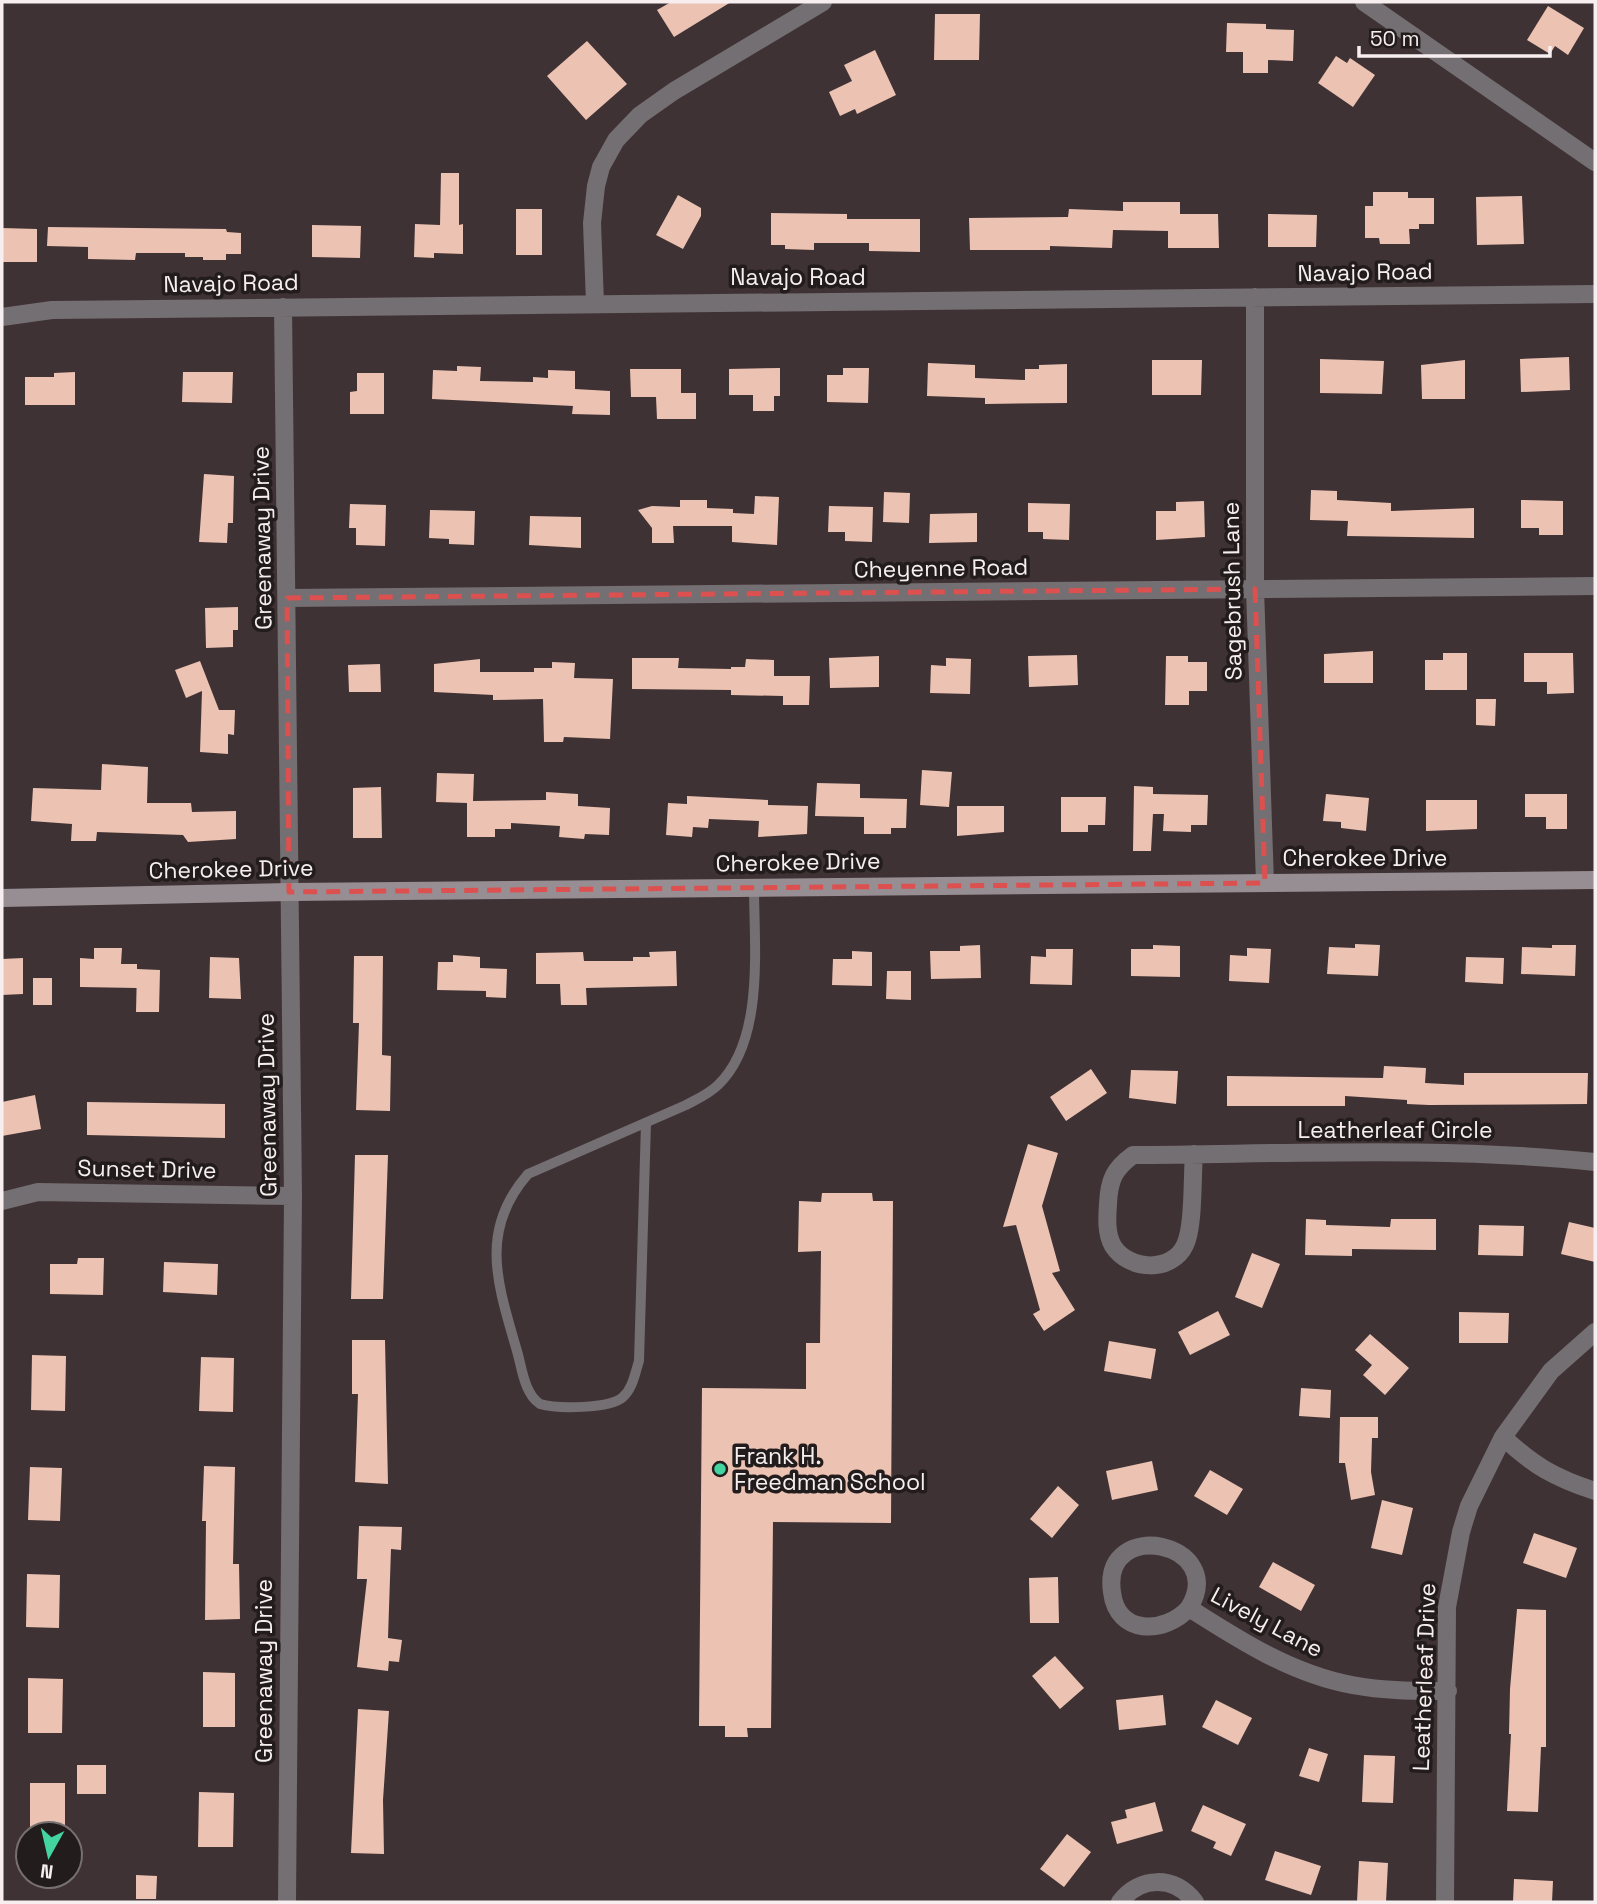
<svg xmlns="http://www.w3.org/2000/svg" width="1597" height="1904" font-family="'Space Grotesk',sans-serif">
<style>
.building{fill:#ecc2b2}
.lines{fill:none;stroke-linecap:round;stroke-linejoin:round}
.lane{stroke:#746f72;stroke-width:10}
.street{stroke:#746f72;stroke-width:18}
.secondary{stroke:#978e93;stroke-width:18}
.marked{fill:none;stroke:#dd5050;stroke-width:5;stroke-dasharray:14 9;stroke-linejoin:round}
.poi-dot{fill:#43d4a0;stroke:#221c1c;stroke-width:2.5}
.labels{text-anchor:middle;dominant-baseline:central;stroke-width:7;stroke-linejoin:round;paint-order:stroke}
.street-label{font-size:23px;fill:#f7efef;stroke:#221c1c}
.poi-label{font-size:23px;fill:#f7efef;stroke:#221c1c;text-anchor:start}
</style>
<rect width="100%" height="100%" fill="#3f3234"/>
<path class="building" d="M 671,2 L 731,2 L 674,37 L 657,10 Z
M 1548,6 L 1584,28 L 1568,55 L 1555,46 L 1550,54 L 1527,40 Z
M 935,14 L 980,14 L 979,60 L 934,60 Z
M 1227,23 L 1266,24 L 1266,29 L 1294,30 L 1293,61 L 1268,60 L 1268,73 L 1243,73 L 1243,52 L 1226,52 Z
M 587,41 L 627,84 L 586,120 L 547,76 Z
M 875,50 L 896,95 L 857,114 L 855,109 L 840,116 L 829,92 L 852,81 L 844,65 Z
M 1336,56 L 1347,63 L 1350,58 L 1375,75 L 1353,107 L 1318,83 Z
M 441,173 L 459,173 L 459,225 L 463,224 L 463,254 L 434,253 L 434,258 L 414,257 L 415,224 L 440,225 Z
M 1373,192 L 1408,192 L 1408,198 L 1434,198 L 1434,224 L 1419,224 L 1419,229 L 1409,229 L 1410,244 L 1380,244 L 1379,238 L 1365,238 L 1365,206 L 1373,206 Z
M 678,195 L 701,208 L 701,216 L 683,249 L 656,235 Z
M 1522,196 L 1524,244 L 1477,245 L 1476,197 Z
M 1123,202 L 1180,202 L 1180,214 L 1218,214 L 1219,248 L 1168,248 L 1168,231 L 1113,230 L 1112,248 L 1050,246 L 1050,250 L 970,250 L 969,218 L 1068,217 L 1069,209 L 1123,211 Z
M 516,209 L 542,209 L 542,255 L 516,255 Z
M 771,213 L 847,214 L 847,219 L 920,219 L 920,252 L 869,251 L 869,243 L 814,243 L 814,250 L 785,249 L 785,245 L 771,245 Z
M 1268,214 L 1317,215 L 1316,247 L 1268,247 Z
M 312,225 L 361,226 L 360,258 L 312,257 Z
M 48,227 L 226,229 L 227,232 L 241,233 L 241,254 L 226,254 L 226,260 L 203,260 L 203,257 L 185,257 L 185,253 L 136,253 L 135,260 L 88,259 L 88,247 L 47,246 Z
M 2,228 L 37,229 L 37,262 L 2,262 Z
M 1569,357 L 1570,390 L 1521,392 L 1520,359 Z
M 1320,359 L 1384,361 L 1382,394 L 1320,393 Z
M 1152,360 L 1202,360 L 1201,395 L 1152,395 Z
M 1465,360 L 1465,399 L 1422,399 L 1421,365 Z
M 928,363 L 975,365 L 975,378 L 1025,380 L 1025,369 L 1039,369 L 1039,365 L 1067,364 L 1067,403 L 985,404 L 985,398 L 927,396 Z
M 457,366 L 481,367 L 480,381 L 533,382 L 533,377 L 548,378 L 548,370 L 575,371 L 575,389 L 610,391 L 610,415 L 572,414 L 573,406 L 432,399 L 433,370 L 457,371 Z
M 780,368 L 780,396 L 774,396 L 774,411 L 753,411 L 753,395 L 729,395 L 729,369 Z
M 843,368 L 869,368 L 868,403 L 827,402 L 827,375 L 843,375 Z
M 630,369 L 681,369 L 681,393 L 696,393 L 696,419 L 657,419 L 656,397 L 631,397 Z
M 75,372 L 75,405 L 25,405 L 25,377 L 54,377 L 54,373 Z
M 183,372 L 233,372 L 232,403 L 182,402 Z
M 357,373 L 384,373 L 384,414 L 350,414 L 350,392 L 357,391 Z
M 204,474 L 234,476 L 233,523 L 228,523 L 227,543 L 199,542 Z
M 1311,490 L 1337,491 L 1337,500 L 1391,503 L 1391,511 L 1474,508 L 1474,538 L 1347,536 L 1348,521 L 1310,520 Z
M 884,492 L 910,493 L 909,523 L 883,522 Z
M 755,496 L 779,497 L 777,545 L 732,542 L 732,526 L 673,526 L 674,543 L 652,543 L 652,528 L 638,510 L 652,506 L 680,507 L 680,500 L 707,500 L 707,508 L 733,509 L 733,513 L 754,514 Z
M 1521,500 L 1563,501 L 1563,535 L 1539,535 L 1539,528 L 1521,528 Z
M 1204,501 L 1205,537 L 1156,540 L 1156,511 L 1176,511 L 1176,502 Z
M 1028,503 L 1070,504 L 1069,540 L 1043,539 L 1043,532 L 1028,532 Z
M 350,504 L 386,505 L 385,546 L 356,545 L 356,528 L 349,528 Z
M 829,506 L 873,507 L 872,542 L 845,541 L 845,532 L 828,532 Z
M 430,510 L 475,511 L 474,545 L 449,544 L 449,539 L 429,538 Z
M 977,513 L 977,542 L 929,543 L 930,514 Z
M 530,516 L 581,517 L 581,548 L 529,545 Z
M 238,607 L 238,630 L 233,630 L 233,647 L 206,648 L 205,608 Z
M 1373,651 L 1373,683 L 1324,683 L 1324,654 Z
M 1443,653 L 1467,653 L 1467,690 L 1425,690 L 1425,660 L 1443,660 Z
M 1524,653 L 1573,653 L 1574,693 L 1547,694 L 1547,682 L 1524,682 Z
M 1077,655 L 1078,685 L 1029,687 L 1028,656 Z
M 879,656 L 879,687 L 830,688 L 829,658 Z
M 1166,656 L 1188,656 L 1188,662 L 1207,662 L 1207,691 L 1189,691 L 1189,705 L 1165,705 Z
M 632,658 L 679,658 L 678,668 L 731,669 L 731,667 L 745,667 L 746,659 L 774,660 L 774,676 L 810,676 L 809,705 L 783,705 L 783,696 L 731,695 L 731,690 L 632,689 Z
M 946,658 L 971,659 L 970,694 L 930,693 L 931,665 L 946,666 Z
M 480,659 L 480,672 L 534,672 L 534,668 L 552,668 L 552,662 L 575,663 L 574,678 L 613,679 L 610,739 L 564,737 L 563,742 L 544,742 L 543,699 L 493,700 L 493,695 L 434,692 L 434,664 Z
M 200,661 L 219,710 L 235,710 L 234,735 L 228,734 L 228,754 L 200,752 L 202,691 L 186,698 L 175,670 Z
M 380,664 L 381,692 L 349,692 L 348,665 Z
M 1476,699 L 1496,699 L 1495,726 L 1476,725 Z
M 102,764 L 148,767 L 147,803 L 191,803 L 192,812 L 236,811 L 236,839 L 188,842 L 183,835 L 97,832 L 96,841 L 71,841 L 72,824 L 31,821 L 33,788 L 101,790 Z
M 922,770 L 952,772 L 949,807 L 920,805 Z
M 437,773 L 474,774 L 473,801 L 546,800 L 546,792 L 578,794 L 578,806 L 610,808 L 609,835 L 585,834 L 584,839 L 559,837 L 560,826 L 511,823 L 511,829 L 495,829 L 495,837 L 467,837 L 467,803 L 436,802 Z
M 817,783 L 860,784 L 860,798 L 907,799 L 906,828 L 891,828 L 891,834 L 864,834 L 864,817 L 815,816 Z
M 1134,786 L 1153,787 L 1153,794 L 1208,795 L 1207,825 L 1191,825 L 1191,832 L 1163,831 L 1164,814 L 1153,814 L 1151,851 L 1133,851 Z
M 381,787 L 382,838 L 353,838 L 353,788 Z
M 1326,794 L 1369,798 L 1366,831 L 1341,828 L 1341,822 L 1323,821 Z
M 1525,794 L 1567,794 L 1567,829 L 1546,829 L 1546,817 L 1525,817 Z
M 687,796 L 768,800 L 768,805 L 808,806 L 807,834 L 758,837 L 759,821 L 709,819 L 708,828 L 693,827 L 692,837 L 666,835 L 668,803 L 687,804 Z
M 1061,797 L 1106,797 L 1105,825 L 1088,825 L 1088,832 L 1061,832 Z
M 1426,800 L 1477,800 L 1477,829 L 1426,831 Z
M 957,806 L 1004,806 L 1004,832 L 957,836 Z
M 1355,944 L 1380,945 L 1378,976 L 1327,974 L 1329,947 L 1355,948 Z
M 980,945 L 981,978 L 931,979 L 930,951 L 960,951 L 960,946 Z
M 1153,945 L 1180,946 L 1180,977 L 1131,976 L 1131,949 L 1153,949 Z
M 1552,945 L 1576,945 L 1575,976 L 1521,974 L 1522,947 L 1552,948 Z
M 94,948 L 122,948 L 121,964 L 137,964 L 137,988 L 80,987 L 80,958 L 94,959 Z
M 1247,948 L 1271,949 L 1269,983 L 1229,981 L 1230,955 L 1247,956 Z
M 1046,949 L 1073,949 L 1072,985 L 1030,984 L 1031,956 L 1046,957 Z
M 676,951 L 677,986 L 586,988 L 587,1005 L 561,1005 L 560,984 L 536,984 L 536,953 L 583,952 L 584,961 L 633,961 L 633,957 L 650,957 L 649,952 Z
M 852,951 L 872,952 L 872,986 L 832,985 L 833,959 L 852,959 Z
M 453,955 L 480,957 L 480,968 L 507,969 L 506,998 L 486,997 L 486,991 L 437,990 L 438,962 L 453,962 Z
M 354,956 L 383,956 L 382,1055 L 391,1056 L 390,1111 L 356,1110 L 359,1023 L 353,1023 Z
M 210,957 L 239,958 L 241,999 L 209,998 Z
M 1466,957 L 1504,958 L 1503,984 L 1465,982 Z
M 23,958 L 23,994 L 2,995 L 2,959 Z
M 137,969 L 160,970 L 159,1012 L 136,1012 Z
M 887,971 L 911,971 L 911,1000 L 886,999 Z
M 33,978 L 52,978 L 52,1005 L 33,1005 Z
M 1384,1066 L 1426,1068 L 1425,1083 L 1464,1085 L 1464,1073 L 1588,1073 L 1587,1104 L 1429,1105 L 1407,1104 L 1407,1100 L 1345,1096 L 1345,1106 L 1227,1106 L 1227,1076 L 1383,1078 Z
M 1091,1069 L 1107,1093 L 1066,1121 L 1050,1097 Z
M 1131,1070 L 1178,1071 L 1176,1104 L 1129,1098 Z
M 35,1095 L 41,1129 L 2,1136 L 2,1102 Z
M 87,1102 L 225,1104 L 225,1138 L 87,1135 Z
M 1028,1144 L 1058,1153 L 1042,1206 L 1060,1271 L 1052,1273 L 1075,1310 L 1044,1331 L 1033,1314 L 1040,1310 L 1016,1225 L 1003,1227 Z
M 355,1155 L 388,1155 L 383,1299 L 351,1299 Z
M 822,1193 L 872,1193 L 873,1201 L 893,1201 L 891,1523 L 773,1522 L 771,1728 L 747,1728 L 748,1737 L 725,1737 L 725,1726 L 699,1726 L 702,1388 L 806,1389 L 806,1343 L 820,1343 L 821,1251 L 798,1252 L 799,1201 L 821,1202 Z
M 1306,1219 L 1326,1220 L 1326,1225 L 1390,1227 L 1391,1219 L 1436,1219 L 1436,1250 L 1352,1249 L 1352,1256 L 1305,1255 Z
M 1569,1222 L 1595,1228 L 1595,1262 L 1561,1254 Z
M 1479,1225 L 1524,1226 L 1523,1256 L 1478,1255 Z
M 1252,1253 L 1280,1264 L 1262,1308 L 1235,1297 Z
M 78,1258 L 104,1258 L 103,1295 L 50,1294 L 50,1264 L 77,1264 Z
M 164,1262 L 218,1264 L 217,1295 L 163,1292 Z
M 1218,1311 L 1230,1335 L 1190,1355 L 1178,1332 Z
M 1459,1312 L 1509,1313 L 1508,1343 L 1459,1343 Z
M 1370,1334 L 1409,1368 L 1385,1395 L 1363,1375 L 1372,1365 L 1355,1350 Z
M 352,1340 L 385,1340 L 388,1484 L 355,1482 L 358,1394 L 352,1394 Z
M 1109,1341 L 1156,1349 L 1151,1379 L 1104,1371 Z
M 32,1355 L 66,1356 L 65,1411 L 31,1410 Z
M 201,1357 L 234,1358 L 233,1412 L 199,1411 Z
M 1301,1388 L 1331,1390 L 1330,1418 L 1299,1416 Z
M 1340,1417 L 1378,1417 L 1378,1438 L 1372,1438 L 1371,1472 L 1375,1495 L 1351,1500 L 1345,1463 L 1339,1463 Z
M 1152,1461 L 1158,1490 L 1112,1500 L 1106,1471 Z
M 204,1466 L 235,1467 L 233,1564 L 239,1564 L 240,1619 L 205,1620 L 206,1521 L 202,1521 Z
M 30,1467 L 62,1468 L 60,1521 L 28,1520 Z
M 1210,1470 L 1243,1489 L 1227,1515 L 1194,1496 Z
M 1058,1486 L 1079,1505 L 1052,1538 L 1030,1519 Z
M 1382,1500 L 1413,1508 L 1402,1555 L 1371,1548 Z
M 359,1526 L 402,1527 L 401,1550 L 391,1549 L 388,1638 L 402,1640 L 399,1662 L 389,1661 L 388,1671 L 357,1667 L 367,1579 L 357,1579 Z
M 1534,1533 L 1577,1548 L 1566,1578 L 1523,1563 Z
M 1273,1562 L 1315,1585 L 1301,1611 L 1259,1587 Z
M 27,1574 L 60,1575 L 59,1628 L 26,1627 Z
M 1058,1577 L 1059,1623 L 1030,1623 L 1029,1578 Z
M 1517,1609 L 1546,1610 L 1546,1747 L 1541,1747 L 1538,1812 L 1507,1811 L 1511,1734 L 1509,1734 L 1510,1689 Z
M 1055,1656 L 1084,1688 L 1060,1709 L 1032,1676 Z
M 203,1672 L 235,1673 L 235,1727 L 203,1727 Z
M 28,1678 L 63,1679 L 62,1733 L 28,1733 Z
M 1163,1695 L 1166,1725 L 1119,1730 L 1116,1700 Z
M 1216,1700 L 1252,1718 L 1238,1745 L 1202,1727 Z
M 358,1709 L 389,1711 L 383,1800 L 384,1854 L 351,1853 Z
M 1309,1748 L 1328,1754 L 1319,1782 L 1299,1776 Z
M 1364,1755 L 1395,1756 L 1393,1803 L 1362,1802 Z
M 77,1765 L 106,1765 L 106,1794 L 77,1794 Z
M 30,1783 L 65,1783 L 65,1834 L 30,1834 Z
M 199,1792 L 234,1793 L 233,1847 L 198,1847 Z
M 1155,1802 L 1163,1831 L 1117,1844 L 1111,1822 L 1127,1818 L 1125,1810 Z
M 1203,1805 L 1246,1824 L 1231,1856 L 1213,1848 L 1216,1842 L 1191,1831 Z
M 1067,1834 L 1091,1852 L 1064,1887 L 1040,1869 Z
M 1275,1851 L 1321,1866 L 1311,1895 L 1265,1880 Z
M 1359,1861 L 1388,1863 L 1386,1902 L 1357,1902 Z
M 136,1875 L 157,1876 L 156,1899 L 136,1899 Z
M 1514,1879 L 1553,1881 L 1552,1902 L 1513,1902 Z"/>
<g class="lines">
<path class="lane" d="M 646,1123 L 639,1361 C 635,1373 633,1388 623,1397 C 610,1409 557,1409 540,1404 C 524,1393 522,1368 517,1351 C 498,1285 478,1231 528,1174 L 686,1105 C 697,1099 709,1094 718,1085 C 765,1040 754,946 754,887"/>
<path class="street" d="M 1364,2 L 1595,162
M 1255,297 L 1255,589 L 1265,883
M 595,303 L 592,223 L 596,186 L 601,167 L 616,140 L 640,115 L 674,91 L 823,2
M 283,307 L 293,1196 L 287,1902
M 2,317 L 52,310 L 1595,294
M 287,598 L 1595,586
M 1194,1154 C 1192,1178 1194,1226 1185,1245 C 1172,1273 1129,1271 1113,1246 C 1106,1234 1107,1218 1108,1204 C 1109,1180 1114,1169 1133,1155 C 1284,1154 1446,1146 1595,1162
M 2,1201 L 38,1192 L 293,1196
M 1503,1437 C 1534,1466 1555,1478 1595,1491
M 1189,1608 C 1229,1542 1101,1516 1112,1592 C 1117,1635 1164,1635 1189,1608 C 1239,1640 1292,1674 1352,1685 C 1383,1691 1416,1691 1448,1691
M 1120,1902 C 1140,1876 1174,1875 1195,1902
M 1445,1902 L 1447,1607 L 1461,1532 L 1469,1506 L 1503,1437 L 1551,1371 L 1595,1332"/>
<path class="secondary" d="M 2,898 L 289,892 L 1595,880"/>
</g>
<path class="marked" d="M 1255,589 L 1265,883 L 289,892 L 287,598 Z"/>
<circle class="poi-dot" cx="720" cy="1469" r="7"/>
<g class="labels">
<g class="street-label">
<text transform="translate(1365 272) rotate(-1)">Navajo Road</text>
<text x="798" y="277">Navajo Road</text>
<text transform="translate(231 283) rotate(-1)">Navajo Road</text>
<text transform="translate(262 538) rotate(-91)">Greenaway Drive</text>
<text transform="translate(941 568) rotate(-1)">Cheyenne Road</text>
<text transform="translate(1232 591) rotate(-91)">Sagebrush Lane</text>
<text x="1365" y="858">Cherokee Drive</text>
<text transform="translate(798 862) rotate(-1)">Cherokee Drive</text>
<text transform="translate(231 869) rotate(-1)">Cherokee Drive</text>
<text transform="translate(267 1105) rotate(-91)">Greenaway Drive</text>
<text x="1395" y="1130">Leatherleaf Circle</text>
<text transform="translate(147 1169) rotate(1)">Sunset Drive</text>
<text transform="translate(1267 1622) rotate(28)">Lively Lane</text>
<text transform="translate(264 1671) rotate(-90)">Greenaway Drive</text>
<text transform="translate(1424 1677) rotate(-88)">Leatherleaf Drive</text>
</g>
<g class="poi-label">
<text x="734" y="1456">Frank H.<tspan x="734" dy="26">Freedman School</tspan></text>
</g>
</g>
<rect width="1597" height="1904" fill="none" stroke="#f7efef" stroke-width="7"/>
<g transform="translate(49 1855) rotate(188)"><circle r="33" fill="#221c1c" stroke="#777070" stroke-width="2"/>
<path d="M0-5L12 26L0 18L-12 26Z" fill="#43d4a0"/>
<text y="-10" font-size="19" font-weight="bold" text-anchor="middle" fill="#f7efef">N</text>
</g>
<path d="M1359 46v10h191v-10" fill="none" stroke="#f7efef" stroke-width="3.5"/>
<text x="1370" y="46" font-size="21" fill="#f7efef" stroke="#221c1c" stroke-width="5" paint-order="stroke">50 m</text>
</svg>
